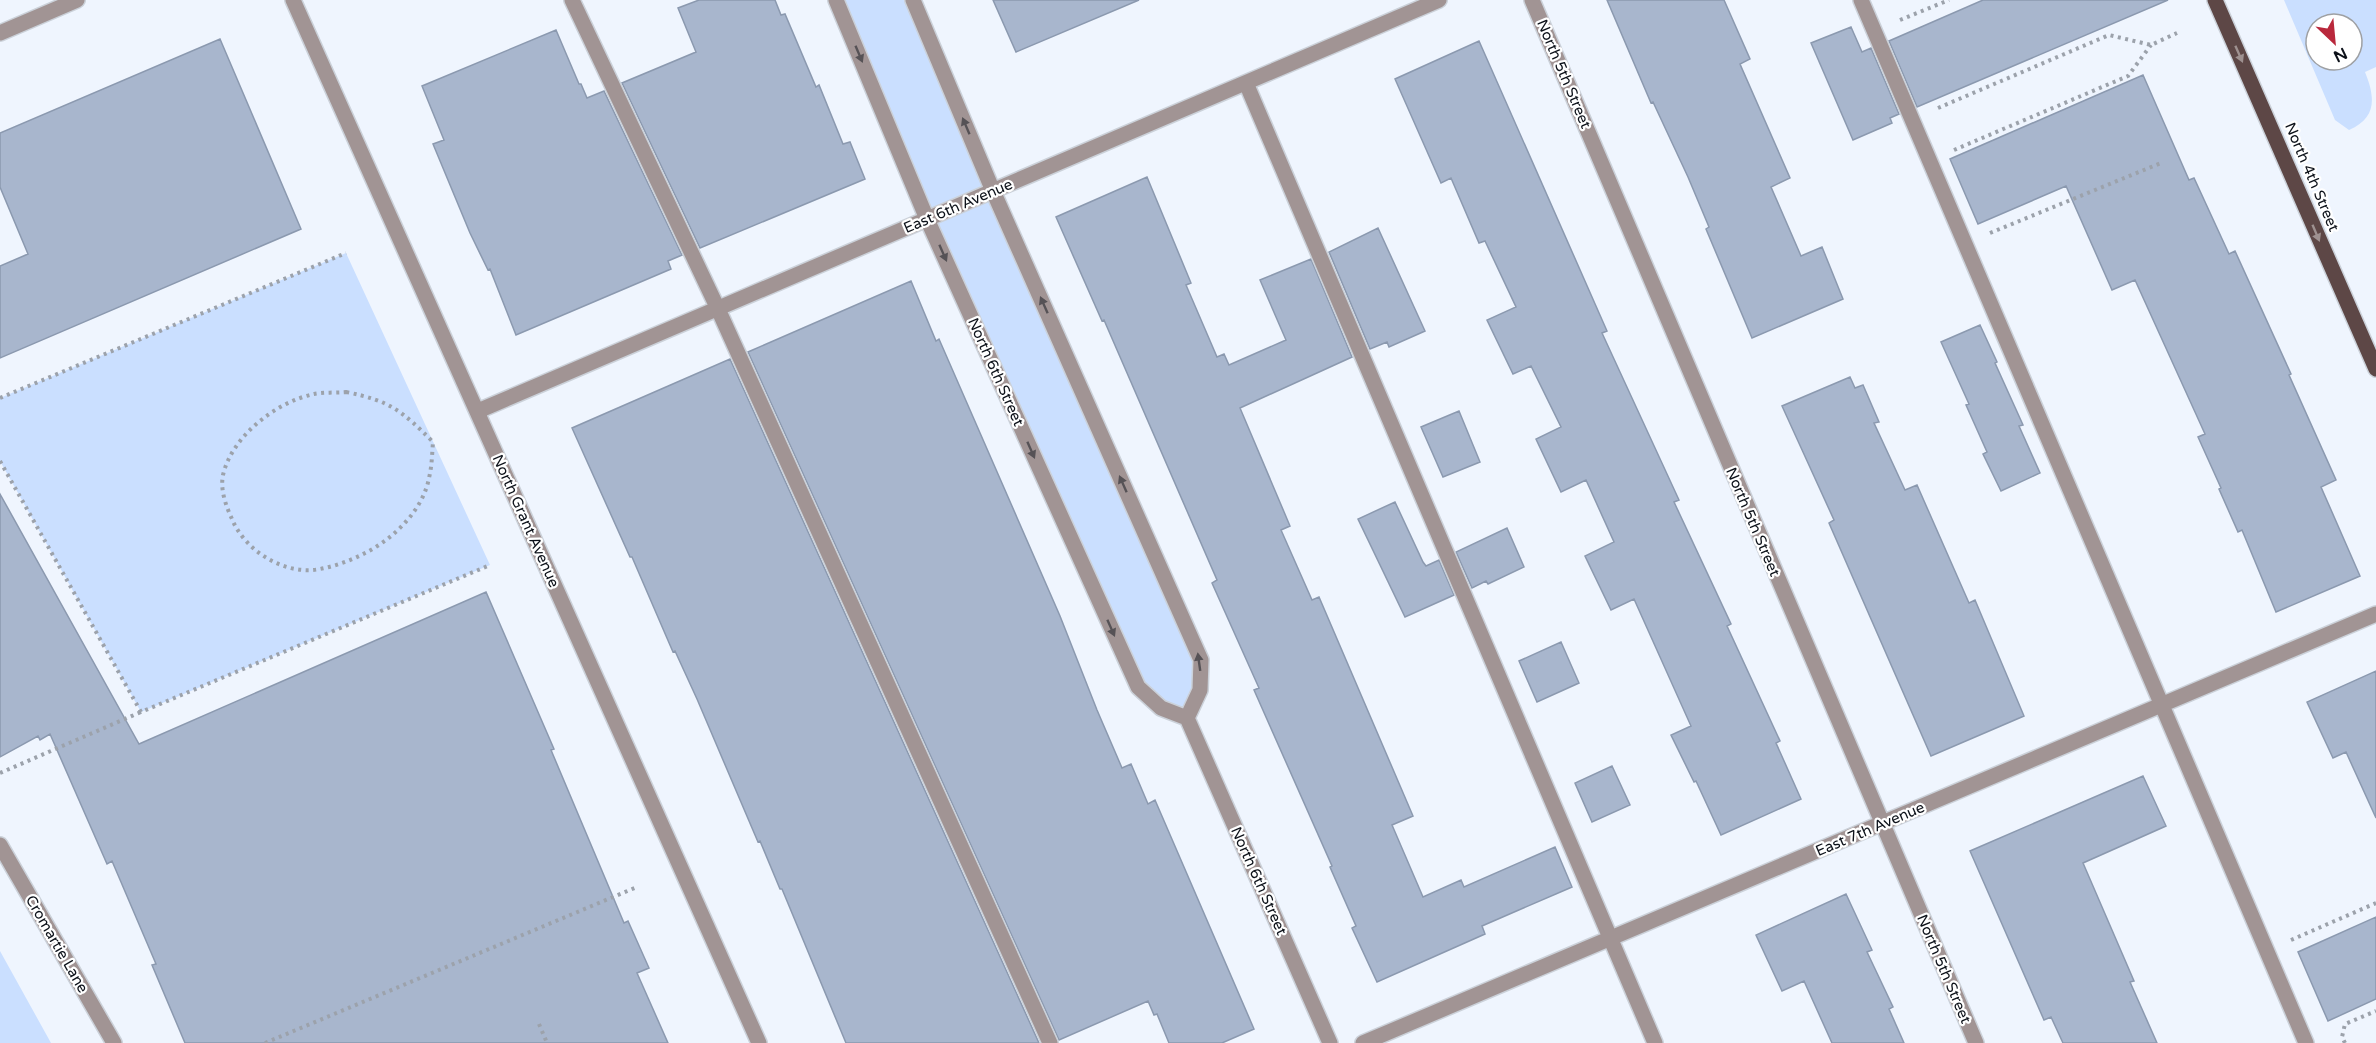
<svg xmlns="http://www.w3.org/2000/svg" width="2376" height="1043" font-family="'Varela Round',sans-serif">
<style>
.green{fill:#cadfff;fill-rule:evenodd}
.building{fill:#a8b6cd;stroke:#8b99af;stroke-width:1.5}
.lines{fill:none;stroke-linecap:round;stroke-linejoin:round}
.minor-casing{stroke:#cbd1d9;stroke-width:18}
.major-casing{stroke:#cbd1d9;stroke-width:18}
.path{stroke:#9ca2ab;stroke-width:4;stroke-dasharray:3 4.5;stroke-linecap:butt}
.minor{stroke:#a19494;stroke-width:15}
.major{stroke:#5d4746;stroke-width:15}
.oneway{fill:#565256}
.oneway2{fill:#9e9190}
.labels{text-anchor:middle;dominant-baseline:central;stroke-width:4.5;stroke-linejoin:round;paint-order:stroke}
.street-label{font-size:15px;fill:#0c1119;stroke:#fff}
</style>
<rect width="100%" height="100%" fill="#eff5fe"/>
<path class="green" d="M 836,0 L 913,0 L 1201,660 L 1187,718 L 1138,687 Z
M 2284,0 L 2376,0 L 2376,67 L 2365,72 C 2376,99 2376,118 2349,130 L 2335,120 ZM 2316,24 L 2352,24 L 2352,60 L 2316,60 Z
M 346,253 L 490,565 L 141,712 L 0,461 L 0,398 Z
M 0,951 L 51,1043 L 0,1043 Z"/>
<path class="building" d="M 699,0 L 775,0 L 781,15 L 785,14 L 816,87 L 819,85 L 843,144 L 850,142 L 865,179 L 700,248 L 622,83 L 696,52 L 678,8 Z
M 993,0 L 1139,0 L 1016,52 Z
M 1607,0 L 1724,0 L 1750,59 L 1740,64 L 1790,178 L 1771,187 L 1801,256 L 1822,247 L 1843,299 L 1752,338 L 1706,229 L 1709,227 L 1688,177 L 1653,102 L 1651,103 Z
M 1983,0 L 2168,0 L 1917,107 L 1889,41 Z
M 1851,27 L 1862,52 L 1871,48 L 1899,114 L 1890,118 L 1892,123 L 1853,140 L 1811,43 Z
M 556,30 L 579,84 L 581,84 L 587,98 L 604,91 L 682,255 L 668,261 L 671,269 L 516,335 L 490,269 L 488,270 L 470,233 L 433,144 L 444,140 L 422,86 Z
M 220,39 L 301,229 L 0,358 L 0,266 L 28,254 L 0,187 L 0,133 Z
M 1479,41 L 1607,331 L 1602,333 L 1679,500 L 1674,502 L 1731,624 L 1727,626 L 1780,741 L 1776,743 L 1801,799 L 1721,835 L 1696,781 L 1694,782 L 1671,735 L 1691,726 L 1634,599 L 1611,610 L 1585,556 L 1614,542 L 1586,480 L 1561,492 L 1536,439 L 1561,427 L 1531,366 L 1513,374 L 1487,320 L 1516,307 L 1485,241 L 1479,243 L 1451,178 L 1441,183 L 1395,79 Z
M 2143,75 L 2189,180 L 2194,178 L 2229,254 L 2235,251 L 2291,374 L 2289,375 L 2336,480 L 2321,487 L 2360,576 L 2276,612 L 2242,530 L 2238,532 L 2219,489 L 2221,488 L 2198,437 L 2205,434 L 2135,280 L 2112,290 L 2066,186 L 1978,224 L 1950,159 Z
M 1147,177 L 1191,283 L 1186,285 L 1217,357 L 1224,354 L 1229,365 L 1286,340 L 1260,280 L 1311,259 L 1352,357 L 1240,408 L 1290,526 L 1281,530 L 1312,600 L 1319,597 L 1413,816 L 1392,825 L 1423,897 L 1461,880 L 1464,887 L 1555,847 L 1572,887 L 1482,926 L 1485,934 L 1377,982 L 1352,928 L 1356,926 L 1330,867 L 1332,866 L 1254,690 L 1259,688 L 1212,583 L 1217,580 L 1104,320 L 1102,321 L 1056,217 Z
M 1378,228 L 1425,331 L 1389,347 L 1387,342 L 1370,349 L 1329,252 Z
M 911,281 L 936,341 L 939,339 L 1060,616 L 1097,710 L 1122,768 L 1131,764 L 1148,804 L 1155,800 L 1254,1029 L 1222,1043 L 1169,1043 L 1157,1014 L 1154,1015 L 1148,1001 L 1059,1040 L 748,352 Z
M 1980,325 L 1997,362 L 1995,363 L 2023,425 L 2019,426 L 2040,473 L 2001,491 L 1983,454 L 1987,452 L 1966,405 L 1969,404 L 1941,342 Z
M 730,359 L 1039,1043 L 846,1043 L 782,889 L 780,889 L 760,841 L 758,842 L 697,699 L 675,651 L 673,652 L 632,557 L 630,557 L 572,428 Z
M 1850,377 L 1855,388 L 1863,385 L 1879,422 L 1874,423 L 1905,490 L 1917,485 L 1969,603 L 1975,600 L 2024,716 L 1931,756 L 1829,523 L 1834,520 L 1782,406 Z
M 1459,411 L 1480,462 L 1443,477 L 1421,427 Z
M 0,494 L 139,744 L 486,592 L 554,749 L 551,750 L 624,923 L 628,921 L 649,968 L 637,973 L 668,1043 L 185,1043 L 152,965 L 156,964 L 112,861 L 107,864 L 50,734 L 40,740 L 38,736 L 0,757 Z
M 1395,502 L 1423,562 L 1426,566 L 1439,560 L 1454,595 L 1405,617 L 1358,519 Z
M 1507,528 L 1524,567 L 1488,584 L 1486,581 L 1472,588 L 1456,552 Z
M 1561,642 L 1579,683 L 1537,702 L 1519,661 Z
M 2376,671 L 2376,818 L 2346,752 L 2333,758 L 2307,702 Z
M 1612,766 L 1630,805 L 1592,822 L 1575,783 Z
M 2143,776 L 2166,826 L 2083,863 L 2134,981 L 2130,982 L 2157,1043 L 2063,1043 L 2051,1017 L 2044,1020 L 1970,851 Z
M 1846,894 L 1872,950 L 1867,952 L 1893,1007 L 1889,1009 L 1904,1043 L 1832,1043 L 1804,981 L 1782,991 L 1756,935 Z
M 2376,917 L 2376,999 L 2328,1021 L 2298,952 Z"/>
<g class="lines">
<g class="minor-casing">
<path id="minor" d="M 293,0 L 759,1043
M 572,0 L 718,309 L 1050,1043
M 836,0 L 927,219 L 1138,687 L 1161,708 L 1187,718 L 1330,1043
M 913,0 L 993,191 L 1201,660 L 1200,690 L 1187,718
M 1532,0 L 1976,1043
M 1861,0 L 2306,1043
M 0,33 L 77,0
M 1246,83 L 1655,1043
M 478,411 L 1439,0
M 0,845 L 114,1043
M 1363,1043 L 2376,614"/>
</g>
<g class="major-casing">
<path id="major" d="M 2215,0 L 2376,369"/>
</g>
<path class="path" d="M 1900,20 L 1949,0
M 1938,108 L 2109,35 L 2151,45 L 2177,33
M 1954,150 L 2128,76 L 2151,45
M 1990,233 L 2161,163
M 346,392 C 391,401 402,411 433,442 C 432,454 432,466 429,478 C 423,510 394,538 367,552 C 352,560 336,566 320,569 C 285,576 245,551 232,519 C 226,506 220,490 223,475 C 232,436 276,402 314,394 C 324,392 336,393 346,392 Z
M 0,398 L 346,253
M 0,461 L 141,712 L 490,565
M 0,773 L 141,712
M 2291,940 L 2376,903
M 539,1024 L 547,1043
M 265,1043 L 637,887
M 2345,1043 L 2342,1037 L 2345,1024 L 2376,1011"/>
<use href="#minor" class="minor"/>
<use href="#major" class="major"/>
</g>
<defs><path id="oneway-solid" d="M-6-.8H1V-3.2L6.5 0L1 3.2V.8H-6Z" transform="scale(1.5)"/></defs>
<g class="oneway">
<use href="#oneway-solid" transform="translate(859 54) rotate(67)"/>
<use href="#oneway-solid" transform="translate(966 126) rotate(-113)"/>
<use href="#oneway-solid" transform="translate(943 253) rotate(66)"/>
<use href="#oneway-solid" transform="translate(1044 305) rotate(-114)"/>
<use href="#oneway-solid" transform="translate(1031 450) rotate(66)"/>
<use href="#oneway-solid" transform="translate(1123 484) rotate(-114)"/>
<use href="#oneway-solid" transform="translate(1111 628) rotate(66)"/>
<use href="#oneway-solid" transform="translate(1199 662) rotate(-98)"/>
</g>
<g class="oneway2">
<use href="#oneway-solid" transform="translate(2239 54) rotate(66)"/>
<use href="#oneway-solid" transform="translate(2316 233) rotate(67)"/>
</g>
<g class="labels">
<g class="street-label">
<text transform="translate(1564 74) rotate(67)">North 5th Street</text>
<text transform="translate(2312 177) rotate(67)">North 4th Street</text>
<text transform="translate(958 206) rotate(-23)">East 6th Avenue</text>
<text transform="translate(996 372) rotate(66)">North 6th Street</text>
<text transform="translate(526 521) rotate(66)">North Grant Avenue</text>
<text transform="translate(1753 522) rotate(67)">North 5th Street</text>
<text transform="translate(1870 829) rotate(-23)">East 7th Avenue</text>
<text transform="translate(1259 881) rotate(66)">North 6th Street</text>
<text transform="translate(57 944) rotate(60)">Cromartie Lane</text>
<text transform="translate(1944 969) rotate(67)">North 5th Street</text>
</g>
</g>
<g transform="translate(2334 42) rotate(154)"><circle r="28" fill="#ffffff" stroke="#9ea0a3" stroke-width="1.5"/>
<path d="M0-4.5L10 22L0 15L-10 22Z" fill="#b9283c"/>
<text y="-9" font-size="16" font-weight="bold" text-anchor="middle" fill="#0c1119">N</text>
</g>
</svg>
